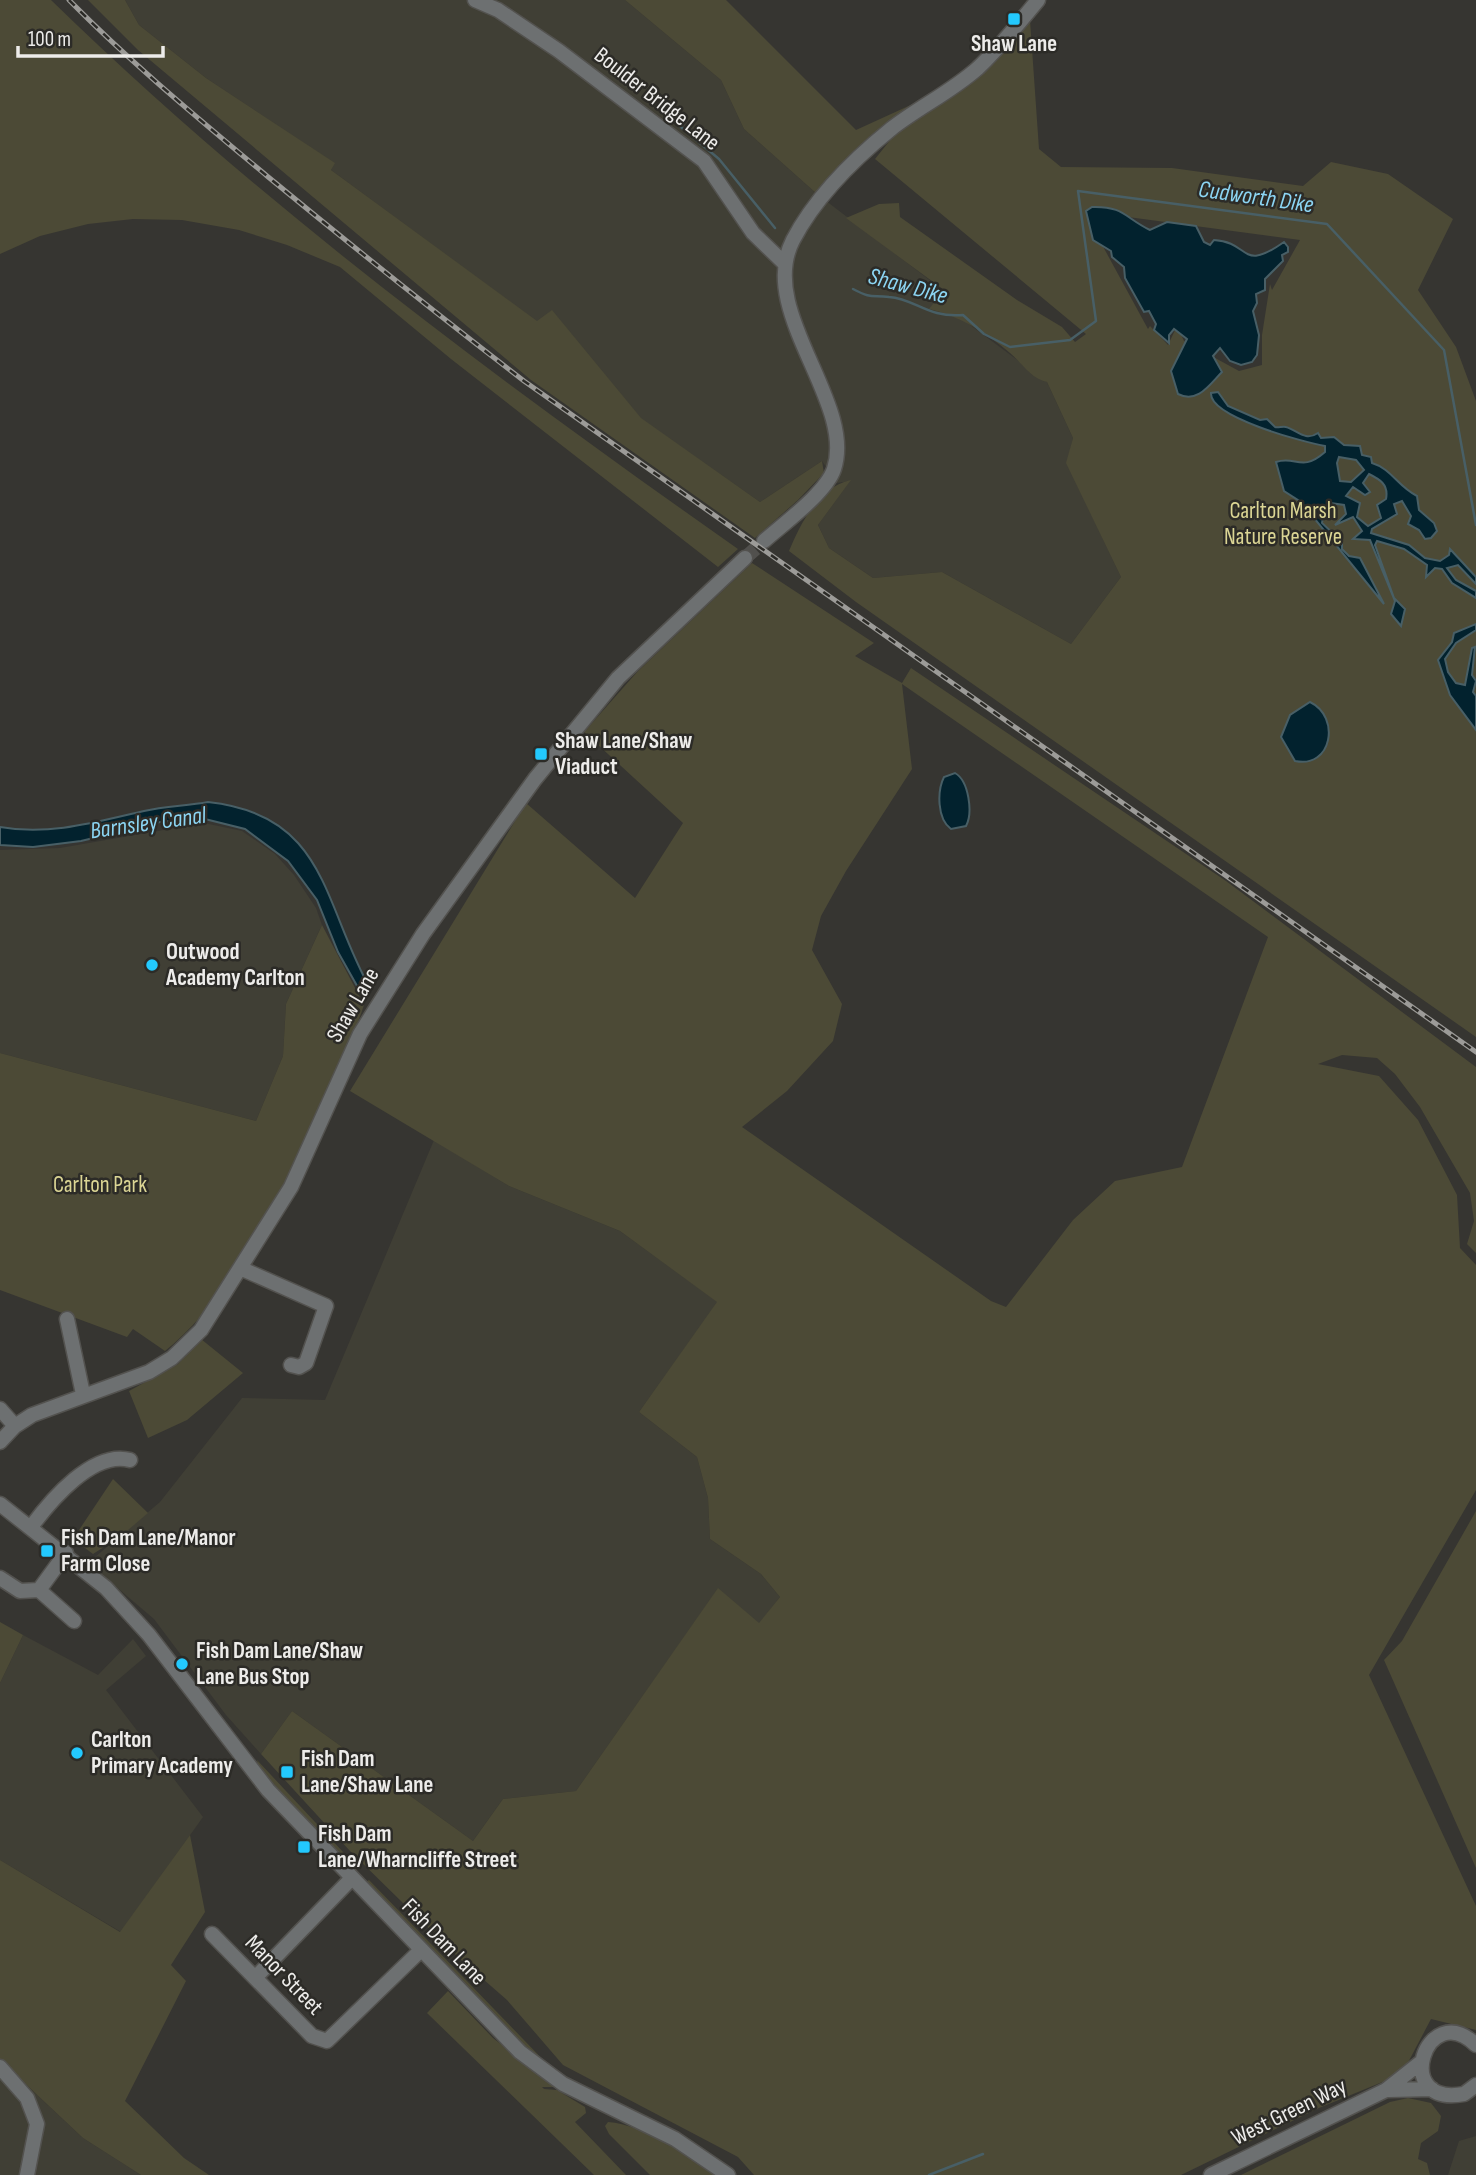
<svg xmlns="http://www.w3.org/2000/svg" width="1476" height="2175" font-family="'Sofia Sans Condensed',sans-serif">
<style>
.built{fill:#403f35}
.green{fill:#4c4a36;fill-rule:evenodd}
.water{fill:#02222e;stroke:#485f66;stroke-width:2;fill-rule:evenodd}
.lines{fill:none;stroke-linecap:round;stroke-linejoin:round}
.stream{stroke:#485f66;stroke-width:2.5}
.minor-tunnel{stroke:#51504d;stroke-width:14;stroke-dasharray:14 7;stroke-linecap:butt}
.minor-casing{stroke:#53524f;stroke-width:17}
.minor{stroke:#6d7071;stroke-width:14}
.rail-casing{stroke:#9c9b98;stroke-width:5}
.rail{stroke:#2c2b27;stroke-width:2.5;stroke-dasharray:8;stroke-linecap:butt}
.poi-dot{fill:#23c9fe;stroke:#2c2b27;stroke-width:2.5}
.labels{text-anchor:middle;dominant-baseline:central;stroke-width:5;stroke-linejoin:round;paint-order:stroke}
.poi-label{font-size:23px;font-weight:bold;fill:#edecea;stroke:#2c2b27;text-anchor:start}
.street-label{font-size:23px;fill:#edecea;stroke:#2c2b27}
.park-label{font-size:23px;fill:#dbd594;stroke:#2c2b27}
.water-label{font-size:24px;font-style:italic;fill:#8cd5f3;stroke:#2c2b27}
</style>
<rect width="100%" height="100%" fill="#363531"/>
<path class="built" d="M 125,0 L 625,0 L 721,80 L 744,129 L 817,194 L 944,291 L 930,309 L 958,316 L 1047,382 L 1073,438 L 1067,463 L 1121,577 L 1071,644 L 942,572 L 873,578 L 829,548 L 818,525 L 850,481 L 837,483 L 822,461 L 760,502 L 641,419 L 552,311 L 537,322 L 331,170 L 334,163 L 206,78 L 139,25 Z
M 204,823 L 242,831 L 275,854 L 294,875 L 316,908 L 322,925 L 286,1004 L 283,1056 L 256,1121 L 0,1053 L 0,850 L 60,848 Z
M 434,1140 L 509,1186 L 620,1231 L 718,1302 L 639,1412 L 697,1457 L 708,1498 L 710,1539 L 761,1574 L 780,1597 L 759,1624 L 718,1589 L 576,1791 L 503,1799 L 473,1841 L 292,1711 L 261,1754 L 226,1715 L 154,1619 L 88,1563 L 160,1502 L 242,1398 L 325,1400 Z
M 23,1635 L 98,1675 L 133,1639 L 146,1656 L 106,1690 L 203,1817 L 121,1932 L 0,1860 L 0,1683 Z
M 0,2060 L 83,2138 L 141,2175 L 0,2175 Z
M 1476,2136 L 1476,2175 L 1448,2175 L 1459,2141 Z"/>
<path class="green" d="M 0,0 L 51,0 C 262,206 498,380 738,549 L 718,567 L 451,359 L 340,267 L 287,245 L 239,230 L 182,220 L 133,219 L 88,224 L 40,236 L 0,254 Z
M 88,0 L 125,0 L 139,25 L 206,78 L 335,163 L 331,170 L 537,321 L 552,310 L 641,418 L 760,502 L 822,461 L 824,473 L 798,500 L 755,538 L 531,380 L 138,50 Z
M 625,0 L 726,0 L 856,130 L 926,98 L 869,137 L 817,194 L 744,129 L 721,80 Z
M 1030,20 L 1039,149 L 1061,167 L 1172,168 L 1303,186 L 1331,162 L 1388,174 L 1453,219 L 1418,290 L 1456,347 L 1476,401 L 1476,1037 L 856,602 L 789,551 C 801,523 818,487 851,480 L 818,525 L 829,548 L 873,578 L 942,572 L 1071,644 L 1121,577 L 1066,463 L 1073,438 L 1047,382 C 1031,379 1022,363 1010,353 C 985,332 960,316 929,309 L 944,290 L 846,218 L 879,204 L 899,203 L 900,217 L 1017,300 L 1062,327 L 1075,342 L 1086,334 L 875,159 L 895,134 ZM 1098,213 L 1300,240 L 1272,290 L 1270,284 L 1262,335 L 1262,365 L 1239,371 L 1184,341 L 1177,326 L 1168,345 L 1150,326 L 1148,329 L 1100,241 Z
M 752,563 L 874,643 L 855,656 L 902,683 L 911,668 L 1226,881 L 1476,1067 L 1476,1253 L 1467,1244 L 1474,1221 L 1470,1193 L 1420,1107 L 1395,1074 L 1377,1058 L 1342,1055 L 1318,1064 L 1379,1076 L 1418,1120 L 1457,1195 L 1460,1248 L 1476,1265 L 1476,1490 L 1369,1675 L 1476,1906 L 1476,2030 L 1431,2019 L 1402,2074 L 1319,2108 L 1181,2175 L 754,2175 L 738,2157 L 563,2065 L 507,2000 L 460,1959 L 350,1851 L 261,1754 L 292,1711 L 473,1841 L 503,1799 L 576,1791 L 718,1588 L 759,1623 L 780,1597 L 761,1574 L 710,1539 L 708,1498 L 697,1457 L 639,1412 L 717,1302 L 620,1231 L 509,1186 L 350,1091 L 526,803 L 635,898 L 683,823 L 584,732 L 638,671 ZM 902,684 L 1268,937 L 1182,1167 L 1115,1181 L 1073,1220 L 1006,1307 L 991,1301 L 742,1127 L 787,1091 L 833,1041 L 842,1004 L 812,950 L 821,916 L 846,871 L 912,769 Z
M 322,925 L 364,1005 C 328,1110 252,1282 165,1351 L 133,1329 L 127,1337 L 0,1290 L 0,1053 L 256,1121 L 283,1056 L 286,1004 Z
M 201,1339 L 243,1373 L 187,1420 L 148,1438 L 129,1391 L 178,1364 Z
M 113,1479 L 148,1513 L 121,1536 L 93,1554 L 73,1539 Z
M 1476,1511 L 1476,1868 L 1384,1660 L 1402,1641 Z
M 0,1622 L 23,1635 L 0,1683 Z
M 257,1760 L 358,1868 L 355,1872 L 259,1768 Z
M 190,1835 L 205,1912 L 171,1965 L 186,1981 L 125,2101 L 184,2158 L 209,2175 L 141,2175 L 83,2138 L 0,2060 L 0,1860 L 120,1932 Z
M 369,1880 L 554,2071 L 517,2040 L 366,1882 Z
M 448,1991 L 493,2038 L 557,2087 L 542,2087 L 544,2089 L 557,2090 L 585,2107 L 586,2113 L 575,2122 L 626,2175 L 594,2175 L 427,2013 Z
M 1408,2098 L 1431,2103 L 1441,2116 L 1438,2131 L 1421,2143 L 1418,2159 L 1427,2163 L 1430,2175 L 1241,2175 L 1390,2102 Z
M 608,2122 C 645,2125 685,2154 715,2175 L 650,2175 L 609,2134 L 605,2126 Z"/>
<path class="water" d="M 1092,207 C 1124,206 1125,218 1150,230 L 1167,222 L 1196,226 L 1204,242 L 1210,245 L 1214,240 C 1251,242 1240,273 1284,242 L 1288,247 L 1288,252 L 1282,255 L 1283,261 L 1265,279 L 1265,290 L 1256,294 L 1257,303 L 1253,311 L 1259,335 L 1257,355 L 1252,362 L 1241,365 L 1230,361 L 1220,348 L 1213,356 L 1222,372 C 1210,384 1198,404 1178,394 L 1171,371 L 1187,339 L 1174,329 L 1169,335 L 1169,343 L 1154,330 L 1156,324 L 1149,311 L 1144,312 L 1125,278 L 1124,267 L 1112,257 L 1111,251 L 1093,240 L 1086,211 Z
M 1218,392 L 1228,406 L 1260,420 L 1267,419 L 1275,427 C 1278,428 1283,426 1286,427 C 1297,430 1305,442 1318,433 L 1321,438 L 1334,437 L 1344,445 L 1360,446 L 1362,455 L 1371,457 L 1372,463 C 1392,469 1397,486 1417,496 L 1419,510 L 1434,523 L 1437,531 L 1431,538 L 1425,539 L 1419,530 L 1408,524 L 1411,516 L 1402,501 L 1394,504 L 1397,514 L 1372,529 L 1371,533 L 1409,545 L 1425,558 L 1440,561 L 1449,555 L 1450,549 L 1476,577 L 1476,584 L 1458,565 L 1447,568 L 1456,580 L 1476,591 L 1476,598 L 1452,583 L 1442,569 L 1435,568 L 1426,577 L 1427,565 L 1404,549 L 1377,541 L 1375,545 L 1394,598 L 1405,609 L 1401,626 L 1391,614 L 1395,601 L 1370,540 L 1353,539 L 1362,531 L 1353,517 L 1335,525 L 1346,514 L 1344,505 L 1331,503 L 1324,512 L 1322,523 L 1342,542 L 1342,549 L 1349,556 L 1360,558 L 1384,604 L 1301,502 L 1284,491 L 1276,462 C 1296,455 1301,473 1325,452 L 1325,446 C 1303,442 1209,417 1211,393 ZM 1339,457 L 1356,460 L 1364,470 L 1351,482 L 1340,481 L 1337,463 ZM 1369,474 C 1379,479 1389,484 1386,499 L 1377,505 L 1381,518 L 1368,526 L 1357,517 L 1360,503 L 1346,496 L 1353,487 L 1365,495 L 1370,492 L 1363,483 Z
M 1476,624 L 1476,630 L 1456,643 L 1445,659 L 1448,672 L 1456,683 L 1465,685 L 1472,648 L 1475,647 L 1472,675 L 1476,681 L 1473,692 L 1476,696 L 1476,730 L 1450,695 L 1438,660 L 1452,642 L 1454,633 Z
M 1310,702 C 1341,717 1332,769 1295,761 L 1281,737 L 1290,715 Z
M 955,773 C 969,781 973,813 966,826 L 951,829 C 937,819 937,791 944,777 Z
M 208,802 C 328,815 322,904 371,990 L 365,1000 L 338,952 L 317,900 L 288,861 L 245,829 L 201,818 L 160,822 L 81,841 L 33,847 L 0,845 L 0,827 C 49,836 96,822 144,811 C 165,806 186,806 208,802 Z"/>
<g class="lines">
<path class="stream" d="M 644,96 L 719,159 L 775,228
M 853,289 C 872,299 871,295 889,297 C 916,299 927,318 963,315 L 984,334 L 1010,347 L 1070,340 L 1096,321 L 1078,191 L 1327,224 L 1444,350 L 1476,525
M 929,2175 L 983,2154"/>
<path class="minor-tunnel" d="M 745,558 L 764,541"/>
<g class="minor-casing">
<path id="minor" d="M 475,0 L 498,10 L 559,51 L 704,161 L 753,233 L 784,263
M 764,541 C 783,524 826,493 834,469 C 856,402 756,311 793,240 C 815,198 854,159 891,129 C 919,107 951,92 978,68 C 1000,47 1019,23 1038,0
M 240,1268 L 326,1306 L 306,1363 L 299,1367 L 291,1365
M 67,1319 L 83,1394
M 0,1409 L 15,1426
M 0,1442 L 15,1426 L 32,1415 L 149,1372 L 172,1358 L 201,1330 L 291,1187 L 360,1034 L 423,934 L 535,779 L 618,678 L 745,558
M 0,1504 L 106,1588 L 149,1635 L 268,1790 L 520,2052 L 563,2084 L 675,2139 L 728,2175
M 31,1527 C 51,1500 93,1450 130,1460
M 0,1578 L 20,1591 L 39,1590 L 66,1553
M 39,1590 L 74,1621
M 212,1934 L 312,2036 L 327,2041 L 421,1950
M 255,1978 L 352,1878
M 1476,2045 C 1426,1996 1390,2108 1464,2094 L 1476,2085
M 0,2067 L 27,2098 L 37,2124 L 27,2175
M 1388,2090 L 1432,2089
M 1211,2175 L 1386,2090 L 1420,2063"/>
</g>
<use href="#minor" class="minor"/>
<g class="rail-casing">
<path id="rail" d="M 69,0 C 131,63 199,119 267,176 C 352,246 437,314 524,381 L 1476,1052"/>
</g>
<use href="#rail" class="rail"/>
</g>
<g class="poi-dot">
<rect x="1007" y="12" width="14" height="14" rx="3.5"/>
<rect x="534" y="747" width="14" height="14" rx="3.5"/>
<circle cx="152" cy="965" r="7"/>
<rect x="40" y="1544" width="14" height="14" rx="3.5"/>
<circle cx="182" cy="1664" r="7"/>
<circle cx="77" cy="1753" r="7"/>
<rect x="280" y="1765" width="14" height="14" rx="3.5"/>
<rect x="297" y="1840" width="14" height="14" rx="3.5"/>
</g>
<g class="labels">
<g class="poi-label">
<text x="1014" y="44" text-anchor="middle">Shaw Lane</text>
<text x="555" y="741">Shaw Lane/Shaw<tspan x="555" dy="26">Viaduct</tspan></text>
<text x="166" y="952">Outwood<tspan x="166" dy="26">Academy Carlton</tspan></text>
<text x="61" y="1538">Fish Dam Lane/Manor<tspan x="61" dy="26">Farm Close</tspan></text>
<text x="196" y="1651">Fish Dam Lane/Shaw<tspan x="196" dy="26">Lane Bus Stop</tspan></text>
<text x="91" y="1740">Carlton<tspan x="91" dy="26">Primary Academy</tspan></text>
<text x="301" y="1759">Fish Dam<tspan x="301" dy="26">Lane/Shaw Lane</tspan></text>
<text x="318" y="1834">Fish Dam<tspan x="318" dy="26">Lane/Wharncliffe Street</tspan></text>
</g>
<g class="street-label">
<text transform="translate(657 99) rotate(38)">Boulder Bridge Lane</text>
<text transform="translate(353 1005) rotate(-60)">Shaw Lane</text>
<text transform="translate(444 1942) rotate(46)">Fish Dam Lane</text>
<text transform="translate(284 1975) rotate(46)">Manor Street</text>
<text transform="translate(1289 2112) rotate(-26)">West Green Way</text>
</g>
<g class="park-label">
<text x="1283" y="511">Carlton Marsh<tspan x="1283" dy="26">Nature Reserve</tspan></text>
<text x="100" y="1185">Carlton Park</text>
</g>
<g class="water-label">
<text transform="translate(1256 197) rotate(8)">Cudworth Dike</text>
<text transform="translate(908 286) rotate(15)">Shaw Dike</text>
<text transform="translate(148 823) rotate(-8)">Barnsley Canal</text>
</g>
</g>
<path d="M18 46v10h145v-10" fill="none" stroke="#edecea" stroke-width="3.5"/>
<text x="28" y="46" font-size="21" fill="#edecea" stroke="#2c2b27" stroke-width="5" paint-order="stroke">100 m</text>
</svg>
